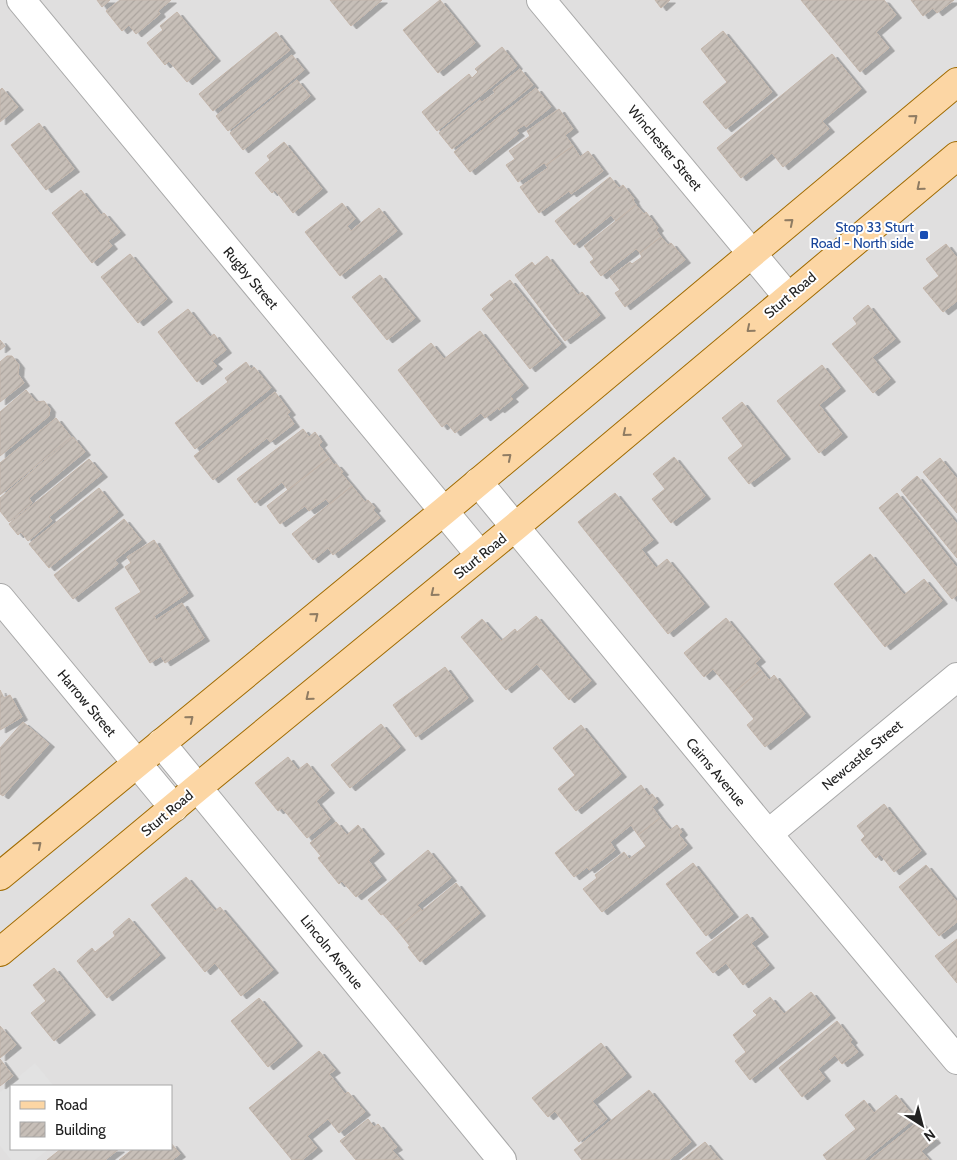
<svg xmlns="http://www.w3.org/2000/svg" width="957" height="1160" font-family="Cabin,sans-serif">
<style>
.residential{fill:#e0dfdf;fill-rule:evenodd}
.parking{fill:#e2e2e2}
.building{fill:url(#building-hatch);stroke:#c4b6ab;filter:url(#shadow)}
.lines{fill:none;stroke-linecap:round;stroke-linejoin:round}
.minor-casing{stroke:#a9a9a9;stroke-width:30}
.major-casing{stroke:#a06b00;stroke-width:30}
.minor{stroke:#fff;stroke-width:28}
.major{stroke:#fcd6a4;stroke-width:28}
.oneway{stroke:#8f7c63}
.transit-dot{fill:#1a4fb4;stroke:#fff;stroke-width:2}
.labels{text-anchor:middle;dominant-baseline:central;stroke-width:4;stroke-linejoin:round;paint-order:stroke}
.street-label{font-size:14px;fill:#222;stroke:#fff}
.transit-label{font-size:14px;fill:#164399;stroke:#fff;text-anchor:end}
</style>
<defs>
<pattern id="building-hatch" width="6" height="6" patternUnits="userSpaceOnUse" patternTransform="scale(1.25)"><rect width="6" height="6" fill="#c7bfb8"/><path d="M-1 1l2-2M0 6l6-6M5 7l2-2" fill="none" stroke="#aba49e"/></pattern>
<filter id="shadow"><feDropShadow dx="5.5" dy="3" stdDeviation="0" flood-color="#0004"/></filter>
</defs>
<rect width="100%" height="100%" fill="#f2efe9"/>
<path class="residential" d="M 0,0 L 957,0 L 957,1160 L 0,1160 ZM 11,1086 L 171,1086 L 171,1149 L 11,1149 Z"/>
<path class="parking" d="M 35,1063 L 54,1086 L 11,1086 L 11,1149 L 49,1149 L 35,1160 L 11,1160 L 0,1146 L 0,1092 Z"/>
<path class="building" d="M 97,0 L 110,0 L 102,7 Z
M 120,0 L 171,0 L 158,11 L 160,14 L 136,34 L 129,25 L 122,31 L 106,11 Z
M 330,0 L 382,0 L 351,26 Z
M 440,0 L 475,43 L 438,73 L 403,30 Z
M 655,0 L 670,0 L 661,8 Z
M 801,0 L 884,0 L 896,15 L 876,32 L 889,48 L 860,72 Z
M 911,0 L 954,0 L 937,13 L 933,8 L 923,16 Z
M 177,12 L 215,58 L 187,82 L 169,61 L 165,65 L 147,43 L 163,30 L 160,26 Z
M 723,31 L 772,92 L 726,129 L 703,102 L 727,82 L 701,49 Z
M 276,32 L 290,50 L 213,111 L 199,94 Z
M 502,47 L 517,66 L 437,131 L 422,112 L 469,74 L 472,78 L 478,72 L 475,69 Z
M 832,54 L 861,89 L 822,121 L 829,129 L 783,167 L 772,153 L 741,178 L 717,148 Z
M 292,55 L 304,70 L 228,131 L 216,116 Z
M 520,69 L 533,85 L 452,149 L 439,133 L 480,100 L 482,102 L 495,93 L 493,90 Z
M 297,80 L 310,96 L 243,150 L 230,133 Z
M 2,88 L 18,107 L 0,122 L 0,90 Z
M 536,88 L 551,107 L 526,127 L 524,125 L 516,130 L 519,133 L 470,172 L 454,152 Z
M 559,109 L 573,129 L 565,135 L 573,146 L 546,165 L 544,163 L 518,182 L 506,165 L 515,159 L 509,151 L 530,136 L 527,131 Z
M 39,123 L 74,169 L 46,190 L 11,145 Z
M 284,142 L 322,189 L 293,213 L 275,190 L 272,193 L 255,173 L 270,160 L 267,156 Z
M 573,146 L 580,157 L 588,151 L 603,171 L 571,194 L 569,191 L 539,213 L 520,187 L 548,168 L 546,165 Z
M 610,177 L 619,188 L 623,185 L 634,199 L 633,200 L 636,205 L 616,221 L 611,215 L 574,245 L 555,221 Z
M 81,190 L 101,215 L 104,213 L 120,232 L 108,241 L 112,246 L 92,263 L 52,213 Z
M 342,203 L 355,219 L 347,226 L 351,231 L 379,208 L 397,231 L 340,276 L 305,232 Z
M 636,205 L 644,214 L 646,212 L 658,228 L 656,230 L 661,237 L 640,253 L 636,249 L 601,276 L 590,262 L 594,259 L 584,246 Z
M 661,237 L 668,245 L 671,243 L 685,260 L 625,307 L 615,293 L 620,290 L 610,277 L 630,262 L 632,264 L 642,257 L 640,253 Z
M 946,244 L 957,258 L 957,301 L 943,312 L 923,288 L 939,276 L 926,259 Z
M 130,254 L 167,299 L 138,323 L 101,277 Z
M 547,256 L 578,295 L 582,292 L 600,315 L 565,341 L 515,275 L 532,262 L 535,266 Z
M 380,275 L 415,318 L 387,340 L 352,297 Z
M 510,280 L 561,344 L 530,369 L 482,309 L 494,299 L 490,295 Z
M 868,305 L 895,339 L 872,357 L 890,379 L 873,393 L 832,344 L 857,324 L 853,318 Z
M 188,309 L 210,337 L 214,334 L 226,350 L 212,361 L 217,366 L 197,382 L 158,332 Z
M 480,331 L 523,385 L 510,396 L 513,399 L 499,410 L 498,408 L 485,418 L 481,413 L 455,433 L 447,423 L 442,427 L 398,370 L 431,343 L 444,359 Z
M 0,340 L 5,346 L 0,350 Z
M 7,356 L 12,356 L 19,365 L 18,374 L 24,383 L 0,402 L 0,362 Z
M 246,362 L 251,369 L 254,367 L 271,388 L 195,449 L 175,423 L 228,382 L 225,378 Z
M 822,365 L 840,388 L 819,405 L 842,434 L 819,453 L 777,401 Z
M 26,390 L 36,402 L 44,401 L 50,409 L 49,416 L 0,456 L 0,412 Z
M 275,392 L 290,412 L 287,414 L 294,424 L 270,442 L 267,438 L 213,480 L 194,456 Z
M 742,402 L 785,456 L 749,484 L 728,458 L 743,446 L 722,418 Z
M 56,418 L 71,437 L 0,495 L 0,463 Z
M 303,429 L 309,437 L 315,432 L 322,442 L 319,445 L 329,458 L 288,490 L 282,482 L 255,503 L 237,479 Z
M 73,437 L 85,452 L 29,498 L 32,503 L 9,522 L 0,511 L 0,498 Z
M 674,457 L 705,496 L 671,523 L 652,499 L 665,489 L 653,474 Z
M 329,458 L 334,465 L 336,464 L 343,472 L 341,473 L 352,486 L 330,504 L 326,499 L 309,511 L 305,506 L 280,524 L 267,506 Z
M 940,458 L 957,479 L 957,513 L 923,472 Z
M 89,459 L 102,474 L 49,517 L 52,521 L 28,541 L 21,532 L 18,535 L 9,524 Z
M 917,476 L 957,524 L 957,558 L 901,490 Z
M 352,486 L 365,502 L 368,500 L 375,508 L 373,510 L 380,518 L 333,555 L 328,548 L 313,560 L 292,534 Z
M 99,488 L 118,512 L 49,568 L 29,544 Z
M 615,493 L 653,540 L 641,549 L 656,568 L 667,559 L 704,604 L 668,634 L 578,522 Z
M 897,493 L 957,568 L 957,595 L 952,599 L 879,508 Z
M 124,519 L 141,540 L 115,560 L 118,564 L 73,599 L 54,575 Z
M 154,540 L 188,593 L 154,616 L 156,620 L 182,603 L 204,638 L 165,663 L 161,656 L 150,663 L 115,608 L 141,592 L 125,567 L 131,563 L 127,557 Z
M 870,554 L 904,595 L 924,579 L 942,601 L 885,647 L 834,584 Z
M 536,616 L 591,681 L 569,700 L 537,664 L 506,690 L 461,637 L 482,619 L 501,641 L 515,629 L 517,632 Z
M 726,618 L 760,659 L 755,663 L 761,670 L 733,693 L 713,669 L 704,677 L 684,653 Z
M 445,667 L 468,698 L 416,737 L 393,705 Z
M 761,670 L 769,680 L 774,675 L 805,714 L 765,747 L 747,725 L 754,719 L 733,693 Z
M 0,690 L 4,698 L 10,695 L 22,717 L 0,730 Z
M 23,722 L 49,744 L 3,796 L 0,794 L 0,748 Z
M 381,724 L 400,747 L 350,788 L 331,765 Z
M 581,725 L 621,774 L 576,811 L 558,789 L 575,775 L 553,748 Z
M 288,757 L 298,770 L 307,763 L 329,790 L 316,801 L 330,819 L 307,838 L 282,808 L 278,811 L 255,783 Z
M 641,785 L 649,796 L 652,794 L 658,802 L 652,807 L 660,818 L 638,835 L 631,825 L 610,842 L 615,850 L 589,870 L 587,867 L 574,877 L 555,853 Z
M 884,804 L 921,851 L 894,872 L 880,854 L 876,858 L 861,840 L 865,836 L 857,826 Z
M 660,818 L 670,830 L 677,825 L 682,832 L 679,835 L 687,845 L 602,912 L 583,889 L 597,878 L 595,875 L 624,852 L 629,859 L 646,846 L 638,835 Z
M 336,822 L 347,835 L 358,825 L 379,851 L 368,860 L 381,877 L 356,897 L 342,881 L 339,884 L 318,858 L 321,856 L 310,843 Z
M 428,850 L 451,878 L 417,905 L 421,909 L 396,929 L 383,914 L 381,915 L 368,900 Z
M 693,863 L 733,914 L 706,936 L 666,884 Z
M 926,865 L 957,902 L 957,922 L 939,936 L 899,887 Z
M 186,877 L 215,911 L 220,907 L 273,970 L 241,996 L 215,963 L 205,972 L 151,905 Z
M 456,883 L 480,913 L 420,962 L 408,947 L 410,946 L 396,929 L 421,909 L 422,911 Z
M 747,914 L 763,934 L 751,943 L 769,965 L 743,985 L 726,963 L 713,973 L 696,953 Z
M 129,918 L 160,955 L 107,998 L 77,961 L 92,948 L 95,952 L 115,936 L 113,932 Z
M 957,939 L 957,983 L 935,956 Z
M 54,968 L 90,1012 L 54,1041 L 31,1013 L 46,1001 L 33,985 Z
M 811,992 L 830,1015 L 750,1080 L 735,1061 L 746,1052 L 733,1035 L 757,1015 L 753,1011 L 770,997 L 784,1014 Z
M 259,998 L 297,1043 L 268,1067 L 231,1021 Z
M 837,1021 L 852,1040 L 850,1042 L 858,1052 L 842,1064 L 835,1055 L 818,1069 L 825,1078 L 802,1097 L 779,1068 Z
M 0,1026 L 16,1045 L 0,1058 Z
M 601,1043 L 626,1074 L 592,1101 L 607,1119 L 579,1142 L 555,1111 L 548,1117 L 532,1098 Z
M 319,1051 L 335,1070 L 329,1074 L 345,1094 L 348,1092 L 365,1112 L 339,1133 L 328,1119 L 307,1136 L 317,1148 L 302,1160 L 292,1160 L 249,1108 Z
M 0,1059 L 13,1076 L 0,1086 Z
M 649,1090 L 691,1142 L 669,1160 L 582,1160 L 574,1150 Z
M 896,1095 L 915,1118 L 864,1160 L 827,1160 L 823,1155 L 856,1129 L 845,1115 L 864,1100 L 874,1113 Z
M 368,1119 L 374,1127 L 378,1124 L 397,1147 L 392,1150 L 401,1160 L 356,1160 L 340,1141 Z
M 919,1121 L 935,1140 L 921,1151 L 929,1160 L 870,1160 Z
M 705,1142 L 720,1160 L 682,1160 Z
M 171,1143 L 180,1154 L 172,1160 L 119,1160 L 133,1149 L 171,1149 Z
M 61,1149 L 119,1149 L 105,1160 L 47,1160 Z"/>
<g class="lines">
<g class="minor-casing">
<path id="minor" d="M 21,0 L 480,555
M 541,0 L 788,297
M 478,482 L 768,834 L 957,1060
M 0,598 L 174,808
M 161,743 L 502,1160
M 768,834 L 957,677"/>
</g>
<g class="major-casing">
<path id="major" d="M 0,876 L 444,511 L 957,82
M 0,952 L 197,788 L 515,527 L 957,156"/>
</g>
<use href="#minor" class="minor"/>
<use href="#major" class="major"/>
</g>
<defs><path id="oneway-chevron" d="M-2-3.5L2.5 0L-2 3.5" fill="none" stroke-width="1.6" stroke-linecap="round" stroke-linejoin="round" transform="scale(1.25)"/></defs>
<g class="oneway">
<use href="#oneway-chevron" transform="translate(914 118) rotate(-40)"/>
<use href="#oneway-chevron" transform="translate(920 187) rotate(140)"/>
<use href="#oneway-chevron" transform="translate(790 222) rotate(-40)"/>
<use href="#oneway-chevron" transform="translate(750 329) rotate(140)"/>
<use href="#oneway-chevron" transform="translate(626 433) rotate(140)"/>
<use href="#oneway-chevron" transform="translate(508 457) rotate(-40)"/>
<use href="#oneway-chevron" transform="translate(434 593) rotate(141)"/>
<use href="#oneway-chevron" transform="translate(315 616) rotate(-39)"/>
<use href="#oneway-chevron" transform="translate(309 697) rotate(141)"/>
<use href="#oneway-chevron" transform="translate(190 719) rotate(-39)"/>
<use href="#oneway-chevron" transform="translate(38 845) rotate(-40)"/>
</g>
<rect class="transit-dot" x="919" y="230" width="10" height="10" rx="2.5"/>
<g class="labels">
<g class="street-label">
<text transform="translate(665 148) rotate(50)">Winchester Street</text>
<text transform="translate(251 278) rotate(50)">Rugby Street</text>
<text transform="translate(790 295) rotate(-40)">Sturt Road</text>
<text transform="translate(480 556) rotate(-39)">Sturt Road</text>
<text transform="translate(87 703) rotate(50)">Harrow Street</text>
<text transform="translate(862 755) rotate(-40)">Newcastle Street</text>
<text transform="translate(716 772) rotate(50)">Cairns Avenue</text>
<text transform="translate(167 813) rotate(-40)">Sturt Road</text>
<text transform="translate(332 952) rotate(51)">Lincoln Avenue</text>
</g>
<g class="transit-label">
<text x="914" y="227">Stop 33 Sturt<tspan x="914" dy="16">Road - North side</tspan></text>
</g>
</g>
<rect x="10" y="1085" width="162" height="65" fill="#ffffff" stroke="#a7a7a7"/>
<rect x="20" y="1101" width="25" height="8" fill="#fcd6a4" stroke="#a7a7a7"/>
<text x="55" y="1110" font-size="15" fill="#222222">Road</text>
<rect x="20" y="1122" width="25" height="15" fill="url(#building-hatch)" stroke="#a7a7a7"/>
<text x="55" y="1135" font-size="15" fill="#222222">Building</text>
<g transform="translate(922 1125) rotate(144)" stroke="#ffffff" stroke-width="4" paint-order="stroke">
<path d="M0-4L9 19L0 12L-9 19Z" fill="#222222"/>
<text y="-8" font-size="14" font-weight="bold" text-anchor="middle" fill="#222222">N</text>
</g>
</svg>
